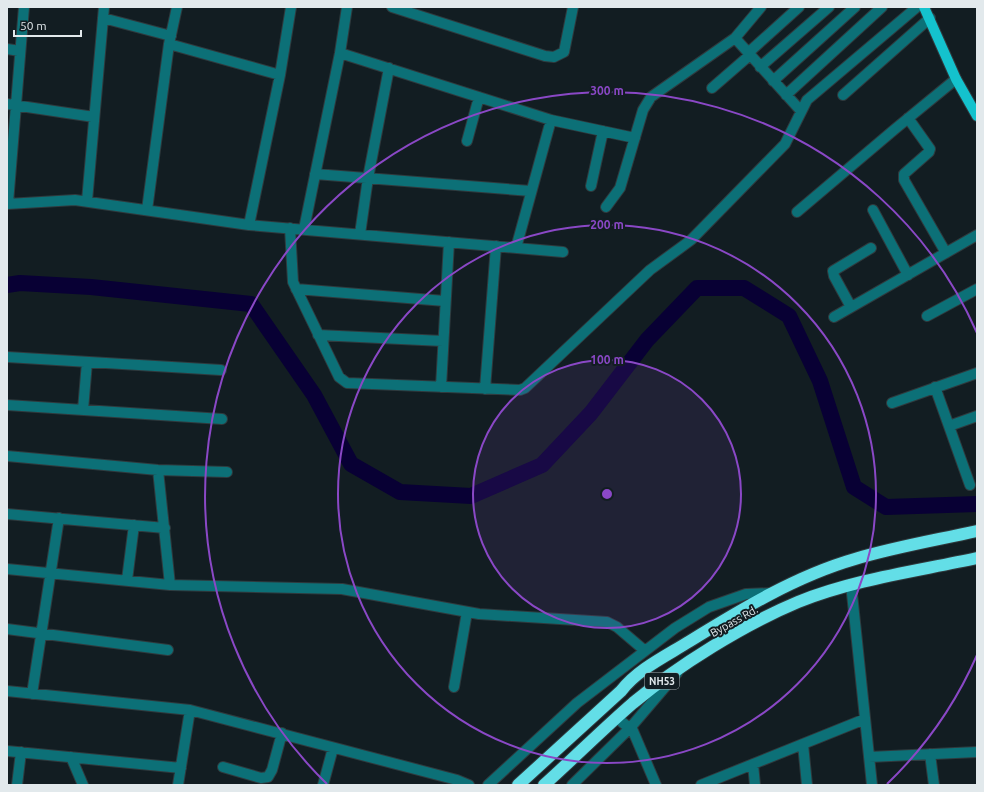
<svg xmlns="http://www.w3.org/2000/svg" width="984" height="792" font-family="Ubuntu,sans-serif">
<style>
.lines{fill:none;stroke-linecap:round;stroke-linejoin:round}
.river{stroke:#080034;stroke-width:16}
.minor-casing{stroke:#2f3a3e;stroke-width:12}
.major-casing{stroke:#2f3a3e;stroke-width:12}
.highway-casing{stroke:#2f3a3e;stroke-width:14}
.minor{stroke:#0c7077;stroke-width:10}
.major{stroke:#14c2cd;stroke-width:10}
.highway{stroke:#63dee7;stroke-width:12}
.ring{fill:none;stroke:#8a48c6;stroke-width:2}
.labels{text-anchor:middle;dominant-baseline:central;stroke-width:4;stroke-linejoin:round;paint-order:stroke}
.shield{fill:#121d22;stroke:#a4acaf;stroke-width:1}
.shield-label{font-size:10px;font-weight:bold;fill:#e2e9ec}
.street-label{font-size:11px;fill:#e2e9ec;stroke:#121d22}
.centre{fill:#8a48c6;stroke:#121d22;stroke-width:2}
.ring-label{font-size:12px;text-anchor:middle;font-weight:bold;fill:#8a48c6;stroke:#121d22;stroke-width:4;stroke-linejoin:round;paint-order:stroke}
</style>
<rect width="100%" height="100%" fill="#121d22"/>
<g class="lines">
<path class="river" d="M 7,285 L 20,283 L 91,287 L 251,304 L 314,395 L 351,464 L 400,492 L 471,496 L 542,465 L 591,413 L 647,340 L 697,288 L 744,288 L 789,316 L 820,381 L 854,487 L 886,507 L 977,504"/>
<g class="minor-casing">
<path id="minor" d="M 392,7 L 545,56 L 554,57 L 564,52 L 573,7
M 103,18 L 171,36
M 735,38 L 801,111
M 169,44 L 280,75
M 7,49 L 20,51
M 340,53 L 551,120 L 635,138
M 748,53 L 799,7
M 760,67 L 829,7
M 773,81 L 855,7
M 712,88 L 750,55
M 786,95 L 882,7
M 843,95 L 930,18
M 7,104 L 94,117
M 908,118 L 930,149 L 929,152 L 904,174 L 904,180 L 946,253
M 467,141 L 479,97
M 315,174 L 531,191
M 591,186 L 603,131
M 87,201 L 104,7
M 8,203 L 24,7
M 7,204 L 75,200 L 249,225 L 280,75 L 291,7
M 606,207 L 620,188 L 643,110 L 651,97 L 735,38 L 761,7
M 147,210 L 169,44 L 177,7
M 873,210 L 908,275
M 797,212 L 895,129 L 956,79
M 249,225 L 563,252
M 290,228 L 293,282 L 339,377 L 347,383 L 520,390 L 525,388 L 650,270 L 691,240 L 785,144 L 807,100 L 917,7
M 304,229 L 340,53 L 347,7
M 360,234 L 368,178 L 389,68
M 516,248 L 551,120
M 296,289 L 445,301
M 851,307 L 834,276 L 833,271 L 871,248
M 927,316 L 977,289
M 834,317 L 977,235
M 318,335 L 443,341
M 7,357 L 221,370
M 441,387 L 449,242
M 935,387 L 970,485
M 485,389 L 496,246
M 892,403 L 977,373
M 7,405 L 222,419
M 83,410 L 87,362
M 949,426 L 977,416
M 7,456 L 158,470 L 227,472
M 158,470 L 170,585
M 7,514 L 165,528
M 7,569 L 170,585 L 342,589 L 479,614 L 607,622 L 617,627 L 644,650
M 127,580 L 134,525
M 851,584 L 872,785
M 7,629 L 168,650
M 454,687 L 467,612
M 7,691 L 190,710 L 457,780 L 469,785
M 32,694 L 59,518
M 617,718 L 633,731 L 656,785
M 803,744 L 807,785
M 7,751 L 181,768
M 930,754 L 934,785
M 71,757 L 83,785
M 869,757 L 977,752
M 753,764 L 755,785
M 223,767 L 261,778 L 268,777 L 272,770 L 282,733
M 17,785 L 21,752
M 178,785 L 190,710
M 323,785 L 333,748
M 488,785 L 577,703 L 675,628 L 709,607 L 746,594 L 773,593
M 572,785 L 630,728 L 677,673
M 701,785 L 865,719"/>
</g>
<g class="major-casing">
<path id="major" d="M 924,7 L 956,79 L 977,116"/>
</g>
<g class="highway-casing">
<path id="highway" d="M 518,785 L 621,691 C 638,669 666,656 690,641 C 742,609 796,576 855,559 C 895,547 937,540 977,531
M 544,785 C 574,758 603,729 633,703 C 679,665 743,625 798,602 C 855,579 918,571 977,558"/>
</g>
<use href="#minor" class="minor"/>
<use href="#major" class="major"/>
<use href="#highway" class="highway"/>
</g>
<circle cx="607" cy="494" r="134" fill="#8a48c6" fill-opacity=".12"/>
<g class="ring">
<circle cx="607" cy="494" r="134"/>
<circle cx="607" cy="494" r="269"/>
<path d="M977 655A403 403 0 0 1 887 784M327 784A403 403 0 1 1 977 333"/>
</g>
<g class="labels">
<rect class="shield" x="645" y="673" width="34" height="16" rx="3"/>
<g class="shield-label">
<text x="662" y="681">NH53</text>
</g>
<g class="street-label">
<text transform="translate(734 621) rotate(-29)">Bypass Rd.</text>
</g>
</g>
<circle cx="607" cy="494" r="6" class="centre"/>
<g class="ring-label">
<text x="607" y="95">300 m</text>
<text x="607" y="229">200 m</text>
<text x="607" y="364">100 m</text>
</g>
<rect width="984" height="792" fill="none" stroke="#e2e9ec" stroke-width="16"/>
<path d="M14 30v6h67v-6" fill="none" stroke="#e2e9ec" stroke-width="2"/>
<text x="20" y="30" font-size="12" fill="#e2e9ec" stroke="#121d22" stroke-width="3" paint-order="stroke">50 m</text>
</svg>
